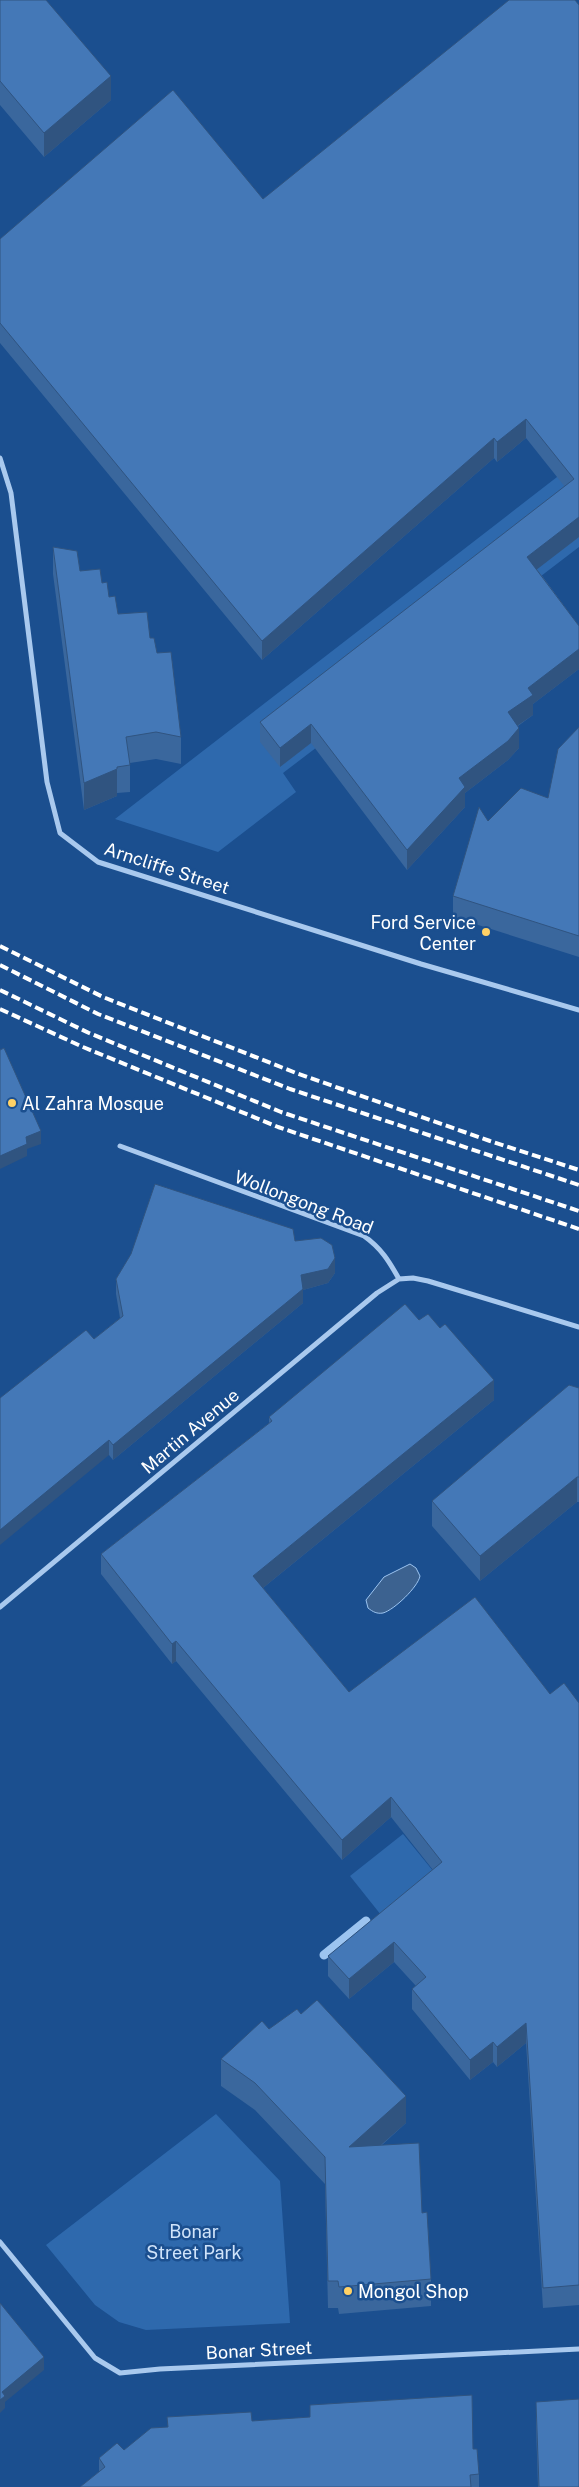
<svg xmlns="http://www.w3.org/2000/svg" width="579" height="2487" font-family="'Public Sans',sans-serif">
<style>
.green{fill:#2e69ad}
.water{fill:#3c6290;stroke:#9cc4f0}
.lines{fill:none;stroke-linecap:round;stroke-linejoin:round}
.stream{stroke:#9cc4f0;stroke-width:9}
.street{stroke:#a9c9ee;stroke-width:5}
.rail{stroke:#fff;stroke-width:4;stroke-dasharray:9 4;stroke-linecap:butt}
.wall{fill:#3a679d}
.shaded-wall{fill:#305480}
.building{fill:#4478b7;stroke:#305480}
.poi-dot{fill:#ffd166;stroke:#1b4f8f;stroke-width:2}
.labels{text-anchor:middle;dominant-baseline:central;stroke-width:5;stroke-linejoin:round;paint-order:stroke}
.street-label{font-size:18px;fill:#fff;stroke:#1b4f8f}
.poi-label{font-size:18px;fill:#fff;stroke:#1b4f8f;text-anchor:start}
.park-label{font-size:18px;fill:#cfe3fa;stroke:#1b4f8f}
</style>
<rect width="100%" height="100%" fill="#1b4f8f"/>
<path class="green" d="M 579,460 L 579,547 L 283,773 L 296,792 L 218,852 L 115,819 Z
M 403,1834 L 442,1882 L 389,1925 L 350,1876 Z
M 216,2114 L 280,2181 L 290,2323 L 146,2330 L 119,2322 L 95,2305 L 46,2245 Z"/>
<path class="water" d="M 410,1564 L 416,1568 L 420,1576 C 418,1587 394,1610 383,1613 C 377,1614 373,1612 368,1608 L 366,1600 L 384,1577 Z"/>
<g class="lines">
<path class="stream" d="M 324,1955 L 366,1921"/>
<path class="street" d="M 0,458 L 11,493 L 47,782 L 60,833 L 98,862 L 421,964 L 579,1010
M 120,1146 L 364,1236 C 381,1248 389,1261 399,1279 L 413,1278 L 428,1281 L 579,1327
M 0,1607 L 377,1293 L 399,1279
M 0,2242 L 95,2358 L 120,2373 L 160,2369 L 579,2349"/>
<path class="rail" d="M 0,946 L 103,997 L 296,1073 L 490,1141 L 579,1170
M 0,965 L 98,1014 L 290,1089 L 579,1185
M 0,990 L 89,1033 L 281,1112 L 579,1211
M 0,1009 L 83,1047 L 278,1127 L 579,1229"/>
</g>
<path class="wall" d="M 0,0 L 111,100 L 44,157 L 0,105 Z
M 575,0 L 579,537 L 537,569 L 579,626 L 579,669 L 533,704 L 533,715 L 518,726 L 519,748 L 508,760 L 465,793 L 465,807 L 407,870 L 311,743 L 280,767 L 260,742 L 260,722 L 565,487 L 526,438 L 497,462 L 494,458 L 262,660 L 0,343 L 0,239 L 263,199 Z
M 53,547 L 80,571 L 102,583 L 118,614 L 150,638 L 157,653 L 181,737 L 181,764 L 156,759 L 130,763 L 130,792 L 117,793 L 117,796 L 84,810 L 53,574 Z
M 579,727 L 579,957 L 453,917 L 453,896 L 488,821 L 548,798 Z
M 295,1241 L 335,1273 L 328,1283 L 303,1290 L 303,1303 L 113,1460 L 109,1455 L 94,1339 L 120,1318 L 116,1294 L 116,1279 Z
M 419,1320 L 494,1400 L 263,1588 L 349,1692 L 550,1694 L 579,1703 L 579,2305 L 543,2308 L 526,2043 L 497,2067 L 493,2062 L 470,2080 L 412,2009 L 412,1989 L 416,1986 L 394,1962 L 349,1999 L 328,1976 L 328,1956 L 433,1870 L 391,1817 L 342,1860 L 176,1661 L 172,1664 L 101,1574 L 101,1554 L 269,1423 L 269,1417 Z
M 579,1388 L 579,1502 L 577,1502 L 480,1581 L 432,1526 L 432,1501 Z
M 301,2014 L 406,2123 L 382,2145 L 422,2213 L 431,2279 L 431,2306 L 339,2314 L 338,2308 L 328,2308 L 325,2184 L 255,2110 L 221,2086 L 221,2059 L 269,2029 Z
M 536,2402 L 579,2487 L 538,2487 L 536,2427 Z
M 252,2421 L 473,2449 L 479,2474 L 479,2487 L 80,2487 L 99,2472 L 99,2458 L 124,2450 Z"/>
<path class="shaded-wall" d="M 111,76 L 111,100 L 44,157 L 44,133 Z
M 526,419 L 526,438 L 497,462 L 497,442 Z
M 494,438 L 494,458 L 262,660 L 262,641 Z
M 579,517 L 579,537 L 527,577 L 527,557 Z
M 579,649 L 579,669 L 533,704 L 533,715 L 508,732 L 508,712 L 528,688 Z
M 311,724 L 311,743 L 280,767 L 280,748 Z
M 519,728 L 519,748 L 508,760 L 465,793 L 465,807 L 407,870 L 407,850 L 459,778 Z
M 117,769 L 117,796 L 84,810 L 84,783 Z
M 41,1131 L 41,1144 L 27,1149 L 27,1156 L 0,1169 L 0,1156 L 26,1137 Z
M 335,1258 L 335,1273 L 328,1283 L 303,1290 L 303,1303 L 113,1460 L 113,1445 L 301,1275 Z
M 494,1380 L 494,1400 L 253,1596 L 253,1576 Z
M 109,1440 L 109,1455 L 0,1545 L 0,1530 Z
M 577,1477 L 577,1502 L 480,1581 L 480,1556 Z
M 176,1641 L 176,1661 L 172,1664 L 172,1644 Z
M 391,1797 L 391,1817 L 342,1860 L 342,1840 Z
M 394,1942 L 394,1962 L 349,1999 L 349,1979 Z
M 526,2023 L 526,2043 L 497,2067 L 497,2047 Z
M 493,2042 L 493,2062 L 470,2080 L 470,2060 Z
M 406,2096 L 406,2123 L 349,2173 L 349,2147 Z
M 44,2357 L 44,2370 L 5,2402 L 5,2408 L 0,2413 L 0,2400 L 2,2392 Z"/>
<path class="building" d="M 0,0 L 46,0 L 111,76 L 44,133 L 0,81 Z
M 509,0 L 575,0 L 579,5 L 579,517 L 527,557 L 579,626 L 579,649 L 528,688 L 533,695 L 508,712 L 519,728 L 508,741 L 459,778 L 465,787 L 407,850 L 311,724 L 280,748 L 260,722 L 574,479 L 526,419 L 497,442 L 494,438 L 262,641 L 0,323 L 0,239 L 173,90 L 263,199 Z
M 53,547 L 77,551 L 80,571 L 100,569 L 102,583 L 107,582 L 109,597 L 115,596 L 118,614 L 147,612 L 150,638 L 154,638 L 157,653 L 171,652 L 181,737 L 156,732 L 126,737 L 130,765 L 117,767 L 117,769 L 84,783 Z
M 579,727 L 579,936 L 453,896 L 479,807 L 488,821 L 521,788 L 548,798 L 558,749 Z
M 4,1048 L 41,1131 L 26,1137 L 27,1144 L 0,1156 L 0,1050 Z
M 155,1184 L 293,1229 L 295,1241 L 321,1238 L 332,1245 L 335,1258 L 328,1269 L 301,1275 L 303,1289 L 113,1445 L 109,1440 L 0,1530 L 0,1398 L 86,1330 L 94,1339 L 123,1316 L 116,1279 L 131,1254 Z
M 405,1304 L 419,1320 L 428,1314 L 440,1328 L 445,1324 L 494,1380 L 253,1576 L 349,1692 L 475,1597 L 550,1694 L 564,1683 L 579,1703 L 579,2285 L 543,2288 L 526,2023 L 497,2047 L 493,2042 L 470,2060 L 412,1989 L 426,1977 L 394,1942 L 349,1979 L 328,1956 L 442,1862 L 391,1797 L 342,1840 L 176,1641 L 172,1644 L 101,1554 L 272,1421 L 269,1417 Z
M 569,1385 L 579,1388 L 579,1477 L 577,1477 L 480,1556 L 432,1501 Z
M 317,2000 L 406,2096 L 349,2147 L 419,2143 L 422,2213 L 427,2212 L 431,2279 L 339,2287 L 338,2281 L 328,2281 L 325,2157 L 255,2083 L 221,2059 L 262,2021 L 269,2029 L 297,2009 L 301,2014 Z
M 0,2303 L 44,2357 L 2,2392 L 5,2396 L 0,2400 Z
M 472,2395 L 473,2449 L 477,2449 L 479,2474 L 470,2475 L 471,2487 L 80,2487 L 105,2467 L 99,2458 L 117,2443 L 124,2450 L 151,2428 L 168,2427 L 167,2417 L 251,2412 L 252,2421 L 310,2417 L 310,2405 Z
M 579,2399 L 579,2487 L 539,2487 L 536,2402 Z"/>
<g class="poi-dot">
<circle cx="486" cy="932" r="5"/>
<circle cx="12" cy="1103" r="5"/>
<circle cx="348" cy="2291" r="5"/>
</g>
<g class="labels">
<g class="street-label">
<text transform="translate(167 868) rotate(18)">Arncliffe Street</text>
<text transform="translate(304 1202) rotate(21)">Wollongong Road</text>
<text transform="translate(190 1431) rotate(-40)">Martin Avenue</text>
<text transform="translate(259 2350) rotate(-3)">Bonar Street</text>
</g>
<g class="poi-label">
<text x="476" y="922" text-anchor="end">Ford Service<tspan x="476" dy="21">Center</tspan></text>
<text x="22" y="1103">Al Zahra Mosque</text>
<text x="358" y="2291">Mongol Shop</text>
</g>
<g class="park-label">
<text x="194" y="2231">Bonar<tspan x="194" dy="21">Street Park</tspan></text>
</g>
</g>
</svg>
